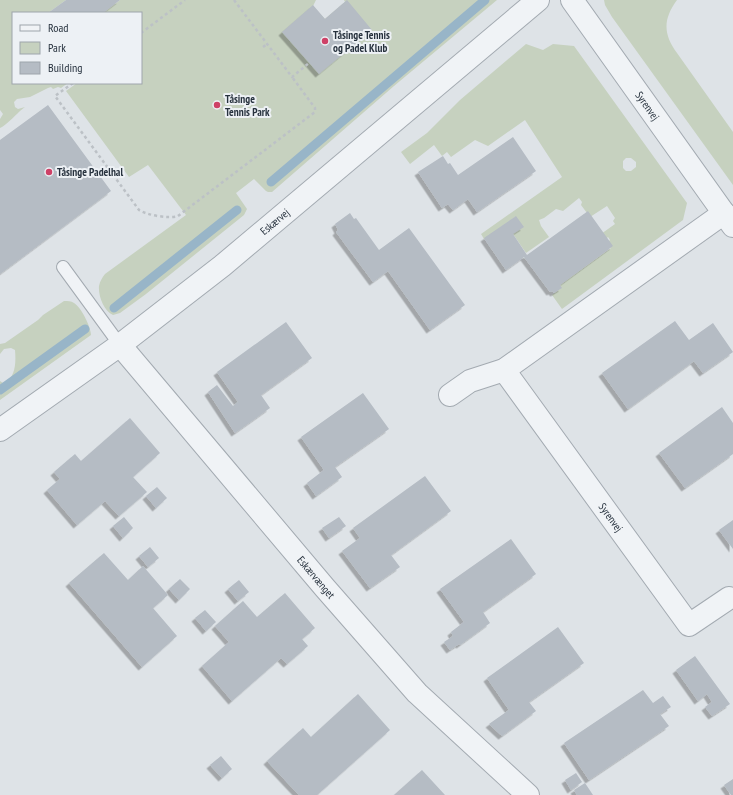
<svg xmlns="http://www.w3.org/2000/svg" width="733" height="795" font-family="'PT Sans Narrow',sans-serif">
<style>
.green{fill:#c6d1bf;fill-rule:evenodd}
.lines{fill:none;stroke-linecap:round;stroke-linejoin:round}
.stream{stroke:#98b5c8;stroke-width:9}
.building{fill:#b5bcc4;filter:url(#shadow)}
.service-casing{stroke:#a3aab1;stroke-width:14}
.minor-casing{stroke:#a3aab1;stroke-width:24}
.tertiary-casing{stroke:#a3aab1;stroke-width:24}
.path{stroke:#bcc1c6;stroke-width:2.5;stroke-dasharray:3 3;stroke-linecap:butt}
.service{stroke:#f0f3f6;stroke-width:12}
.minor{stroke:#f0f3f6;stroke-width:22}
.tertiary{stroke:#f0f3f6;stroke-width:22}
.poi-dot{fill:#ce4167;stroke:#edf1f5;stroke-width:1.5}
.labels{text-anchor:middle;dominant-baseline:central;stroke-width:4;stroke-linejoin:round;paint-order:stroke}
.poi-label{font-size:11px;font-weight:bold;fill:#27323e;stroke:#edf1f5;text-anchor:start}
.street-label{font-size:11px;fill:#27323e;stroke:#edf1f5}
</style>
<defs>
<filter id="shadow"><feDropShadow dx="-3.5" dy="3.5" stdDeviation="0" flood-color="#0004"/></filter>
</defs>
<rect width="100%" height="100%" fill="#dee3e7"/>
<path class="green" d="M 0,0 L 66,0 L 48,13 L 13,13 L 13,83 L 68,83 L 61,88 L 58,87 L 53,89 L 51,87 L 48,88 L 30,97 L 17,99 L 14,102 L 15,107 L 18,109 L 25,107 C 18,112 6,126 0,128 L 0,119 L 3,114 L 0,110 Z
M 120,0 L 316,0 L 313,6 L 325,19 L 345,2 L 344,0 L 497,0 L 394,86 L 272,192 L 268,192 L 266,191 L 254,179 L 236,193 L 247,209 L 244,215 L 146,294 L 120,313 L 113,315 C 104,311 98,296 99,286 C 100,281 102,278 105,274 L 186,215 L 148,165 L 129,177 L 66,91 L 77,83 L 141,83 L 141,13 L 103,13 Z
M 604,0 L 677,0 C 663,19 663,34 677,53 L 733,132 L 733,185 L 612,17 L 605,5 Z
M 526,44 L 543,50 L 553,44 L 574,46 L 687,203 L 683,220 L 562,309 L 552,295 L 561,288 L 560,285 L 611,248 L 608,242 L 610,240 L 608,237 L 606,239 L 601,234 L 615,224 L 613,221 L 615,218 L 607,206 L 590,217 L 581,205 L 582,202 L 579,198 L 563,211 L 556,209 L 544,218 L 539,220 L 541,226 L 549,237 L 526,253 L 513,234 L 515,217 L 484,239 L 481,234 L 562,177 L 525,120 L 488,146 L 475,140 L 451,157 L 447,152 L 442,156 L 434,145 L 410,164 L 401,152 L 427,133 L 460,100 ZM 626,158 L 631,158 L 636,162 L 636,167 L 631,171 L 626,171 L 623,168 L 623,161 Z
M 64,301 C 68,301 71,301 74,303 C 81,307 91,327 91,335 L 0,400 L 0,381 L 3,383 C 16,379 16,362 15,350 L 11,348 L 4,349 L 0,354 L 0,344 L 5,343 L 38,320 L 43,315 Z"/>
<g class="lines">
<path class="stream" d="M 271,182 L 485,0
M 114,308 L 237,210
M 0,390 L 85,329"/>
</g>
<path class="building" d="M 66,0 L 120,0 L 103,13 L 48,13 Z
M 347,0 L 372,30 L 319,74 L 282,32 L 313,5 L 325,19 Z
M 48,105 L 111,191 L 0,274 L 0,140 Z
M 513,137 L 536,171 L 477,212 L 468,199 L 453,210 L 448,204 L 442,208 L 418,172 L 443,156 L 448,164 L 450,163 L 458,175 Z
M 588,211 L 613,246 L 560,285 L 562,288 L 554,293 L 552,291 L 550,292 L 524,257 L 506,270 L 484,238 L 516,216 L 524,227 L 513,234 L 527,255 Z
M 350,213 L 354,219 L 356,218 L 379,250 L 409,228 L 465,305 L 430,330 L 388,271 L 373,282 L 336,232 L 338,230 L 335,224 Z
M 675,321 L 689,340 L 713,323 L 733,352 L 703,373 L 694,361 L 628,409 L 602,373 Z
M 286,322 L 312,358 L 261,395 L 270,408 L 235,433 L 208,392 L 217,385 L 233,406 L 238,402 L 217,372 Z
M 363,393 L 389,429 L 335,467 L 342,477 L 316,496 L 307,483 L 324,470 L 301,437 Z
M 722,407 L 733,423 L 733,454 L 685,488 L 659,453 Z
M 130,418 L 160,453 L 133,477 L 147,492 L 119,516 L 105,501 L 77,525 L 47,490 L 60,479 L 54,472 L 75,454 L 81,461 Z
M 425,476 L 451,511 L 391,555 L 400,567 L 370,588 L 342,551 L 360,538 L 353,528 Z
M 157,487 L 167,498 L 156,508 L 146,496 Z
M 124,517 L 133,528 L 123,538 L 113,526 Z
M 339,517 L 346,526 L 329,538 L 322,528 Z
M 733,520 L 733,549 L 719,530 Z
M 511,539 L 536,574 L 483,612 L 490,623 L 460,645 L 459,644 L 450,650 L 444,642 L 453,636 L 451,632 L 464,622 L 440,589 Z
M 150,547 L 159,558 L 148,567 L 139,556 Z
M 104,553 L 128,580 L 143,566 L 168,595 L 153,608 L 177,636 L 142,667 L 69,583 Z
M 180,579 L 190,589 L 179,600 L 169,589 Z
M 239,580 L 249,592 L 238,601 L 228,589 Z
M 285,593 L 315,628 L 302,639 L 308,646 L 287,664 L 281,658 L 232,701 L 202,666 L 229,642 L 215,626 L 243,601 L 257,617 Z
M 205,610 L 216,622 L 206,631 L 195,618 Z
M 558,627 L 584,663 L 529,702 L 536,711 L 502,736 L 489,724 L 509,710 L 487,678 Z
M 695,656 L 730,704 L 712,716 L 705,707 L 712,702 L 707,694 L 698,701 L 676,670 Z
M 643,690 L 653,703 L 663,696 L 671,707 L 660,714 L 669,726 L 589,780 L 564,743 Z
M 358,694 L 390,730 L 317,795 L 299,795 L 267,761 L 303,728 L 311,737 Z
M 221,756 L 232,769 L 222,778 L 210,765 Z
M 422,770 L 445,795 L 394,795 Z
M 576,773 L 582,782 L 571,790 L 565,780 Z
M 733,779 L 733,795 L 731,795 L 724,785 Z
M 585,783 L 593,795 L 577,795 L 574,790 Z"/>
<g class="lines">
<g class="service-casing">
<path id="service" d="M 63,267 L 120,345"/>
</g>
<g class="minor-casing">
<g id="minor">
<path id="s1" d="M 572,0 L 733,226"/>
<path id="s2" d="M 120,345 L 325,588 L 417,693 L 528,795"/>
<path id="s3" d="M 504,370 L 689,625 L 729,598"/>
<path d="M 450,395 L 470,381 L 504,370 L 724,213"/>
</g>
</g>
<g class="tertiary-casing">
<g id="tertiary">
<path id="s4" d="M 0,430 L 120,345 L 222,266 L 538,0"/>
</g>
</g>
<path class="path" d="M 234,0 L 292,77 L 309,63
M 141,33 L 185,0
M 263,47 L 267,44
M 73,83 L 55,96 L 139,210 C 146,215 169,219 178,216 L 315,112 L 315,108 L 292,77"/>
<use href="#service" class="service"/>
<use href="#minor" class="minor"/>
<use href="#tertiary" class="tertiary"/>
</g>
<g class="poi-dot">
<circle cx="325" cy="41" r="4"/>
<circle cx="217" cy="105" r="4"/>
<circle cx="49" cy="172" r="4"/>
</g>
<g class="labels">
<g class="poi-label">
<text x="333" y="35">Tåsinge Tennis<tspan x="333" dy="13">og Padel Klub</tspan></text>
<text x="225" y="99">Tåsinge<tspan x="225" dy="13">Tennis Park</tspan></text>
<text x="57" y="172">Tåsinge Padelhal</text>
</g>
<g class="street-label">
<text stroke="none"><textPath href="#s1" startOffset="130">Syrenvej</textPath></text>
<text stroke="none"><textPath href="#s4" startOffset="345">Eskærvej</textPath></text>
<text stroke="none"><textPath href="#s3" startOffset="182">Syrenvej</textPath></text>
<text stroke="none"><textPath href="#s2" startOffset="304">Eskærvænget</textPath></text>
</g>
</g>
<rect x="12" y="12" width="130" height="72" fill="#edf1f5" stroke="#9ea5ac"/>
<rect x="20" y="25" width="20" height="6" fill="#f0f3f6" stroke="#9ea5ac"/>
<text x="48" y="32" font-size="12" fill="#27323e">Road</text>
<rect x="20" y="42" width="20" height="12" fill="#c6d1bf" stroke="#9ea5ac"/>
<text x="48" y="52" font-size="12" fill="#27323e">Park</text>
<rect x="20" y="62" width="20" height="12" fill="#b5bcc4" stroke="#9ea5ac"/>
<text x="48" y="72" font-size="12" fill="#27323e">Building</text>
</svg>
